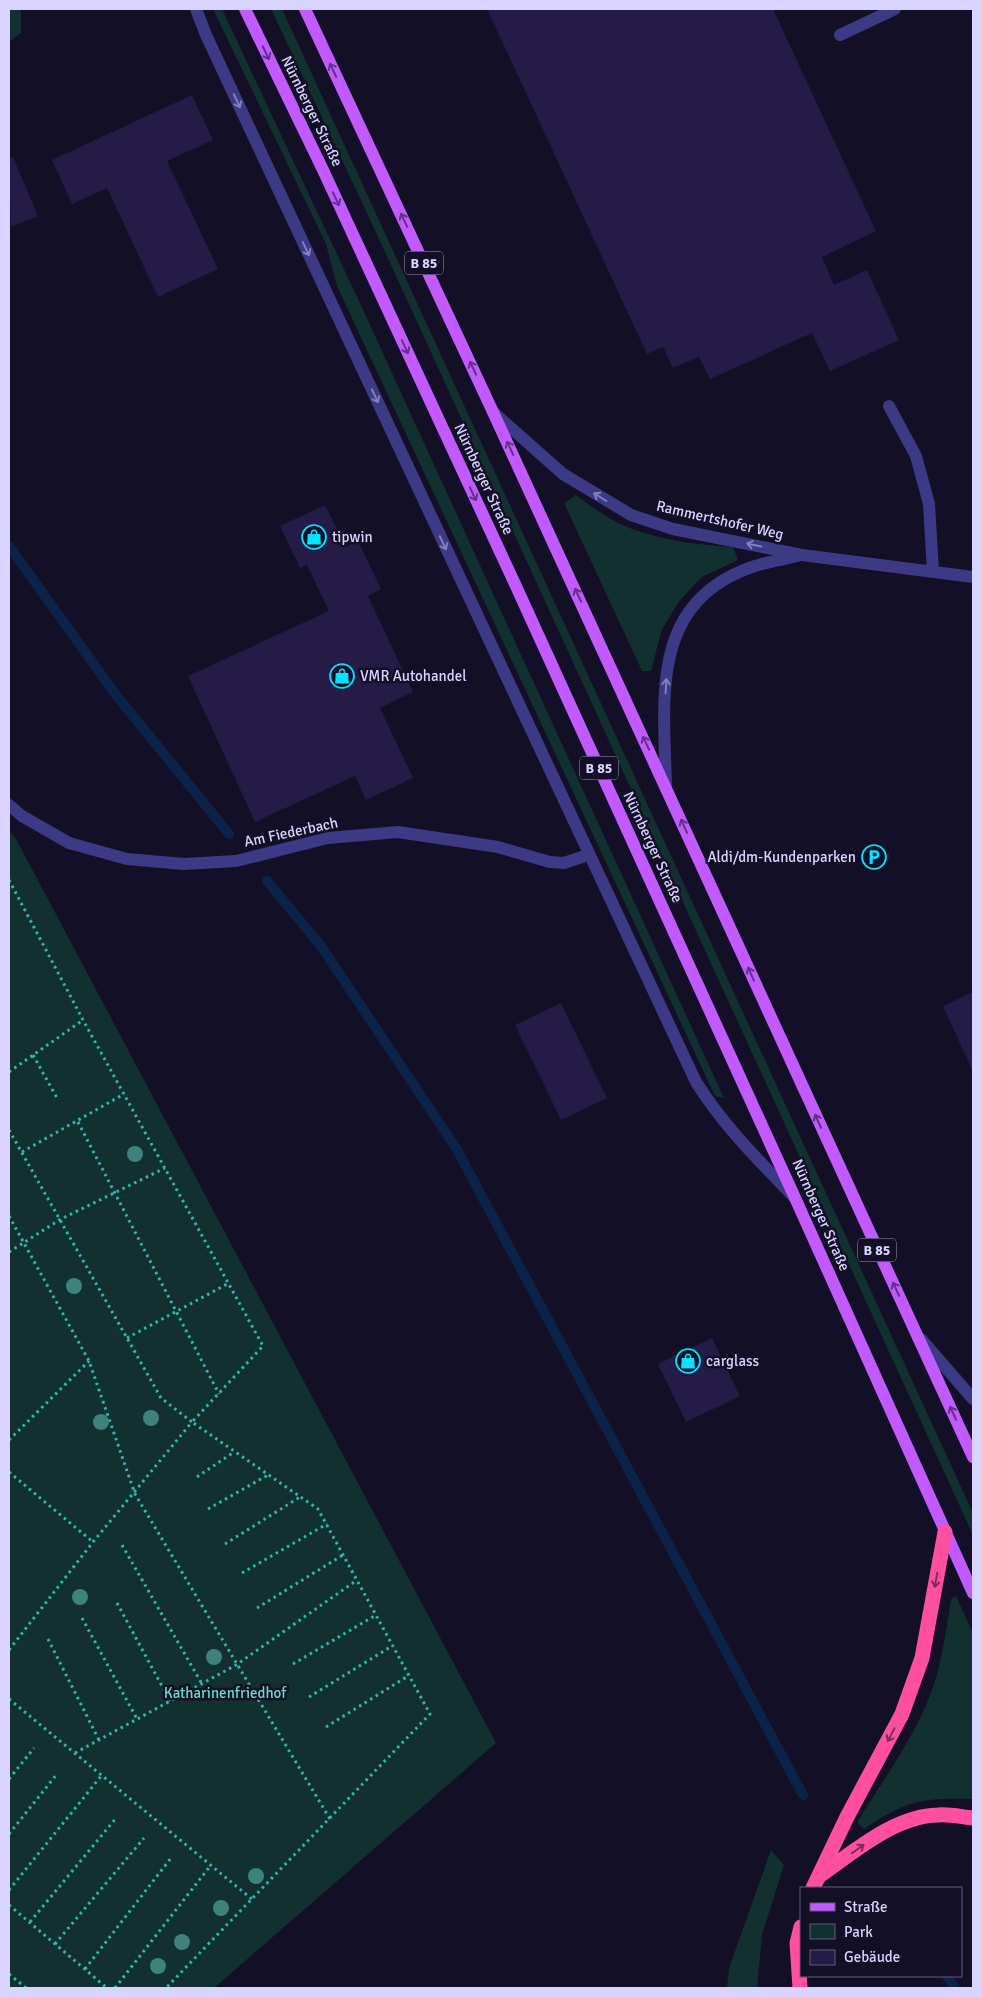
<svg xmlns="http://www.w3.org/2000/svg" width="982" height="1997" font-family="Signika,sans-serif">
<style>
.green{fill:#12302f}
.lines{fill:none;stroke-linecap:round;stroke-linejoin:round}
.stream{stroke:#0c2248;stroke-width:10}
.building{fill:#241b47}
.path{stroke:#2fb8b0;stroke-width:3;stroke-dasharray:2.5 4;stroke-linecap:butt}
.lane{stroke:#3d3a85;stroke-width:12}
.street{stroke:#3d3a85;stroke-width:12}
.primary{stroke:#c25bff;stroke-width:12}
.highway{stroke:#ff4fa3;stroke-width:15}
.tree{fill:#3d827b}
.oneway{stroke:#623188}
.oneway2{stroke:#837fbc}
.oneway3{stroke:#7d2c5e}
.labels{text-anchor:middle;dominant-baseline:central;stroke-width:5;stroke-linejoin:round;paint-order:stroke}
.shield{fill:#130f26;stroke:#9e99be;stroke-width:1}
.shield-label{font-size:14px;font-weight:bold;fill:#d9d4ff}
.street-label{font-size:15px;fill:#d9d4ff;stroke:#130f26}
.poi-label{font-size:15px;fill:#d9d4ff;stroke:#130f26;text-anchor:start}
.park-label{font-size:15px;fill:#5fe0c0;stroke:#130f26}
</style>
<rect width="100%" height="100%" fill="#130f26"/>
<path class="green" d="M 9,9 L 21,9 L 21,33 L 9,42 Z
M 213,9 L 222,9 L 365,314 L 724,1098 L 715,1096 L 337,286 L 326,244 Z
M 271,9 L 282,9 L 973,1513 L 973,1535 L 374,228 Z
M 576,495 C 593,508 614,523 635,530 C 666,541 701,545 733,547 L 738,560 L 702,577 L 680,600 L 662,629 L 651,671 L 642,671 L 564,503 Z
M 9,831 L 15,837 L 496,1743 L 214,1988 L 9,1988 Z
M 956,1596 L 973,1633 L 973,1799 C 922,1798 907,1800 864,1829 L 857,1822 C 886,1776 920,1730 936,1678 C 943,1652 947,1626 951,1599 Z
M 771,1850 L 784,1865 L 762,1935 L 757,1988 L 727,1988 L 729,1968 Z"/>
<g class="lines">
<path class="stream" d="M 9,546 L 116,695 L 229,834
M 267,881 L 321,946 L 456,1148 L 803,1795
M 947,1976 L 955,1988"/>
</g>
<path class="building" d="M 487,9 L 773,9 L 876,231 L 822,257 L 834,285 L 867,270 L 899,340 L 830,371 L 812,333 L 710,379 L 699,357 L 673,368 L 663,347 L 647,354 Z
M 192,95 L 213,140 L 167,161 L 218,269 L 158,297 L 107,188 L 72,204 L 52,160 Z
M 13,157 L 38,216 L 11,227 L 9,158 Z
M 325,505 L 346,547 L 358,541 L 381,589 L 368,596 L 413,692 L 380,708 L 413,778 L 366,800 L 355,776 L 255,822 L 188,676 L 329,611 L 307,565 L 300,568 L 280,526 Z
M 973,992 L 973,1072 L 943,1006 Z
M 561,1003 L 607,1098 L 561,1120 L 515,1025 Z
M 712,1338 L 740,1396 L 686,1422 L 658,1364 Z"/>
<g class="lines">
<path class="path" d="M 9,880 L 83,1020 L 263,1346 L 192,1422 L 318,1509 L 430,1714 L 166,1988
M 33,1055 L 57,1098
M 9,1072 L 83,1020
M 78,1122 L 219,1394
M 9,1130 L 161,1398 L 192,1422 L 93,1542 L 9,1650
M 22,1152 L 124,1094
M 9,1216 L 89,1361 L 135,1494 L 330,1819
M 9,1252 L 61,1219 L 165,1168
M 127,1338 L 229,1283
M 9,1440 L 89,1361
M 9,1472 L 93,1542
M 197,1477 L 234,1452
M 208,1509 L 268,1475
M 225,1544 L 300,1497
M 122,1545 L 202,1684
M 242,1573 L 327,1524
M 117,1603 L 170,1701
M 257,1608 L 343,1555
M 82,1618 L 137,1719
M 48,1639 L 99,1740
M 293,1664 L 376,1615
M 309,1697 L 392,1646
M 9,1699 L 253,1900
M 326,1727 L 408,1676
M 75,1753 L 236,1665 L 357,1580
M 9,1779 L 34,1748
M 9,1834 L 57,1774
M 9,1890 L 102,1775
M 9,1905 L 107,1988
M 30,1922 L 117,1817
M 55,1944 L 144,1838
M 85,1969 L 171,1858
M 9,1974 L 26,1988
M 115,1988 L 211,1865"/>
<path class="lane" d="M 196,9 L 206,35 L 696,1082 C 723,1125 758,1160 794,1197
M 840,35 L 895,9
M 889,406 L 916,456 L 929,504 L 933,571"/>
<path class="street" d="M 493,412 L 563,474 L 631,515 L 673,529 L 802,555 L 973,577
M 666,787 C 664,698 649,603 752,567 C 766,562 782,560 797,556
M 9,805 L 22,816 L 69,843 L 127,859 L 184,864 L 236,861 L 328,838 L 398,832 L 498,847 L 550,862 L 564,863 L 588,855
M 921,1339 L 973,1399"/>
<path class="primary" d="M 245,9 L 323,170 L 515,584 L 796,1200 L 973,1593
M 305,9 L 493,412 L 973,1457"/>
<path class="highway" d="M 819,1876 C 854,1852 894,1816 938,1815 C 950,1814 962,1817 973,1818
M 813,1888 L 847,1817 L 902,1714 L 922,1658 L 945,1532
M 800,1988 L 797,1943 L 801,1927"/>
</g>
<g class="tree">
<circle cx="135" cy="1154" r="8"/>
<circle cx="74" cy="1286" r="8"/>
<circle cx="151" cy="1418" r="8"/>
<circle cx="101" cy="1422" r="8"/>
<circle cx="80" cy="1597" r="8"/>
<circle cx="214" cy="1657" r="8"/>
<circle cx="256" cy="1876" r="8"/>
<circle cx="221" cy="1908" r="8"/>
<circle cx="182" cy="1942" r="8"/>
<circle cx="158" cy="1966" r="8"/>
</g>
<defs><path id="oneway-shaft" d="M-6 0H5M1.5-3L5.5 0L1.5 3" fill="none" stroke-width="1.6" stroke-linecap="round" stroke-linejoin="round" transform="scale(1.25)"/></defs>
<g class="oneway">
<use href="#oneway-shaft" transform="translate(266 53) rotate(64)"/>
<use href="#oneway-shaft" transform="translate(333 70) rotate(-115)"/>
<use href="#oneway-shaft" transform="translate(336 199) rotate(65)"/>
<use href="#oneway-shaft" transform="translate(404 220) rotate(-115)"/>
<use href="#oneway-shaft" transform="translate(405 347) rotate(65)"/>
<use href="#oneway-shaft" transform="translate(473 368) rotate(-115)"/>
<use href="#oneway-shaft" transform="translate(510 448) rotate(-115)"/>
<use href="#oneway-shaft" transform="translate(473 494) rotate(65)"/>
<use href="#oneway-shaft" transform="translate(578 595) rotate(-115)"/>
<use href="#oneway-shaft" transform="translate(646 743) rotate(-115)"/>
<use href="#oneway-shaft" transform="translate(684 826) rotate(-114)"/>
<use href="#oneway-shaft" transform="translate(751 974) rotate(-114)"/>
<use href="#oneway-shaft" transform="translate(818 1121) rotate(-114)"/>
<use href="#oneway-shaft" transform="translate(896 1289) rotate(-115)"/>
<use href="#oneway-shaft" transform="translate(953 1413) rotate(-115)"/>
</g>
<g class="oneway2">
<use href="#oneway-shaft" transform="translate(237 101) rotate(65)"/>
<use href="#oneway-shaft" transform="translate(306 249) rotate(65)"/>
<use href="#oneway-shaft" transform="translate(375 396) rotate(65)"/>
<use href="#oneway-shaft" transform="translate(600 497) rotate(-148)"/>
<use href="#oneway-shaft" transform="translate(443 543) rotate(65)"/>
<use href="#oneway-shaft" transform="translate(754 545) rotate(-169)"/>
<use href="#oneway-shaft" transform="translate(666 686) rotate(-87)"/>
</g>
<g class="oneway3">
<use href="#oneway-shaft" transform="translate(936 1580) rotate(100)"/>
<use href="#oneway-shaft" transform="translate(891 1735) rotate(118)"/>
<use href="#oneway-shaft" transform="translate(858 1849) rotate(-35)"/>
</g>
<defs>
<g id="shop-ring" transform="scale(1.25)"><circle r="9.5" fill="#130f26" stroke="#00e5ff" stroke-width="1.5"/><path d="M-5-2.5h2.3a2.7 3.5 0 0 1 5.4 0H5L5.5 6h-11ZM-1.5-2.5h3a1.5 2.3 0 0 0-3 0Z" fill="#00e5ff"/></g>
<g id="parking-ring" transform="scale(1.25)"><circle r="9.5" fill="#130f26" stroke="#00e5ff" stroke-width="1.5"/><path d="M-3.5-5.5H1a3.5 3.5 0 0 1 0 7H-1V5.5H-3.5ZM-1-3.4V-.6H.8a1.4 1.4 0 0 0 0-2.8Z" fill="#00e5ff"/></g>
</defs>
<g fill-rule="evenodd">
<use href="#shop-ring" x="314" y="537"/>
<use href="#shop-ring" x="342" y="676"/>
<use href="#parking-ring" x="874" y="857"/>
<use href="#shop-ring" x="688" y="1361"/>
</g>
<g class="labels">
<g class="shield">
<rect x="405" y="251.5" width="38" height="23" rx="4"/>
<rect x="580" y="756.5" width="38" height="23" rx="4"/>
<rect x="858" y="1238.5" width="38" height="23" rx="4"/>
</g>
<g class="shield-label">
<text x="424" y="263">B 85</text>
<text x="599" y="768">B 85</text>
<text x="877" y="1250">B 85</text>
</g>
<g class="street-label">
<text transform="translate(312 111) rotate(64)">Nürnberger Straße</text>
<text transform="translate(484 479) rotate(65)">Nürnberger Straße</text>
<text transform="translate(720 520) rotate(13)">Rammertshofer Weg</text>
<text transform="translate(291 832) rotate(-12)">Am Fiederbach</text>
<text transform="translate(653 847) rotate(65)">Nürnberger Straße</text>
<text transform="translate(821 1215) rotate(66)">Nürnberger Straße</text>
</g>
<g class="poi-label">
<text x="332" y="537">tipwin</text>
<text x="360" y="676">VMR Autohandel</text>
<text x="856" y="857" text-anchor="end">Aldi/dm-Kundenparken</text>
<text x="706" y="1361">carglass</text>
</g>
<g class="park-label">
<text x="225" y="1693">Katharinenfriedhof</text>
</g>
</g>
<rect width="982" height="1997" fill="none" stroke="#d9d4ff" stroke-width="20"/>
<rect x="800" y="1887" width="162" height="90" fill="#130f26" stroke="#625e7d"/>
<rect x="810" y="1903" width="25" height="8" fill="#c25bff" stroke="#625e7d"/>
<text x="844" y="1912" font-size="15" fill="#d9d4ff">Straße</text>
<rect x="810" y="1924" width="25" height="15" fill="#12302f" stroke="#625e7d"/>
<text x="844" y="1937" font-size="15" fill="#d9d4ff">Park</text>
<rect x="810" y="1950" width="25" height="15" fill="#241b47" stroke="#625e7d"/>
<text x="844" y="1962" font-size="15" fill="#d9d4ff">Gebäude</text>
</svg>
